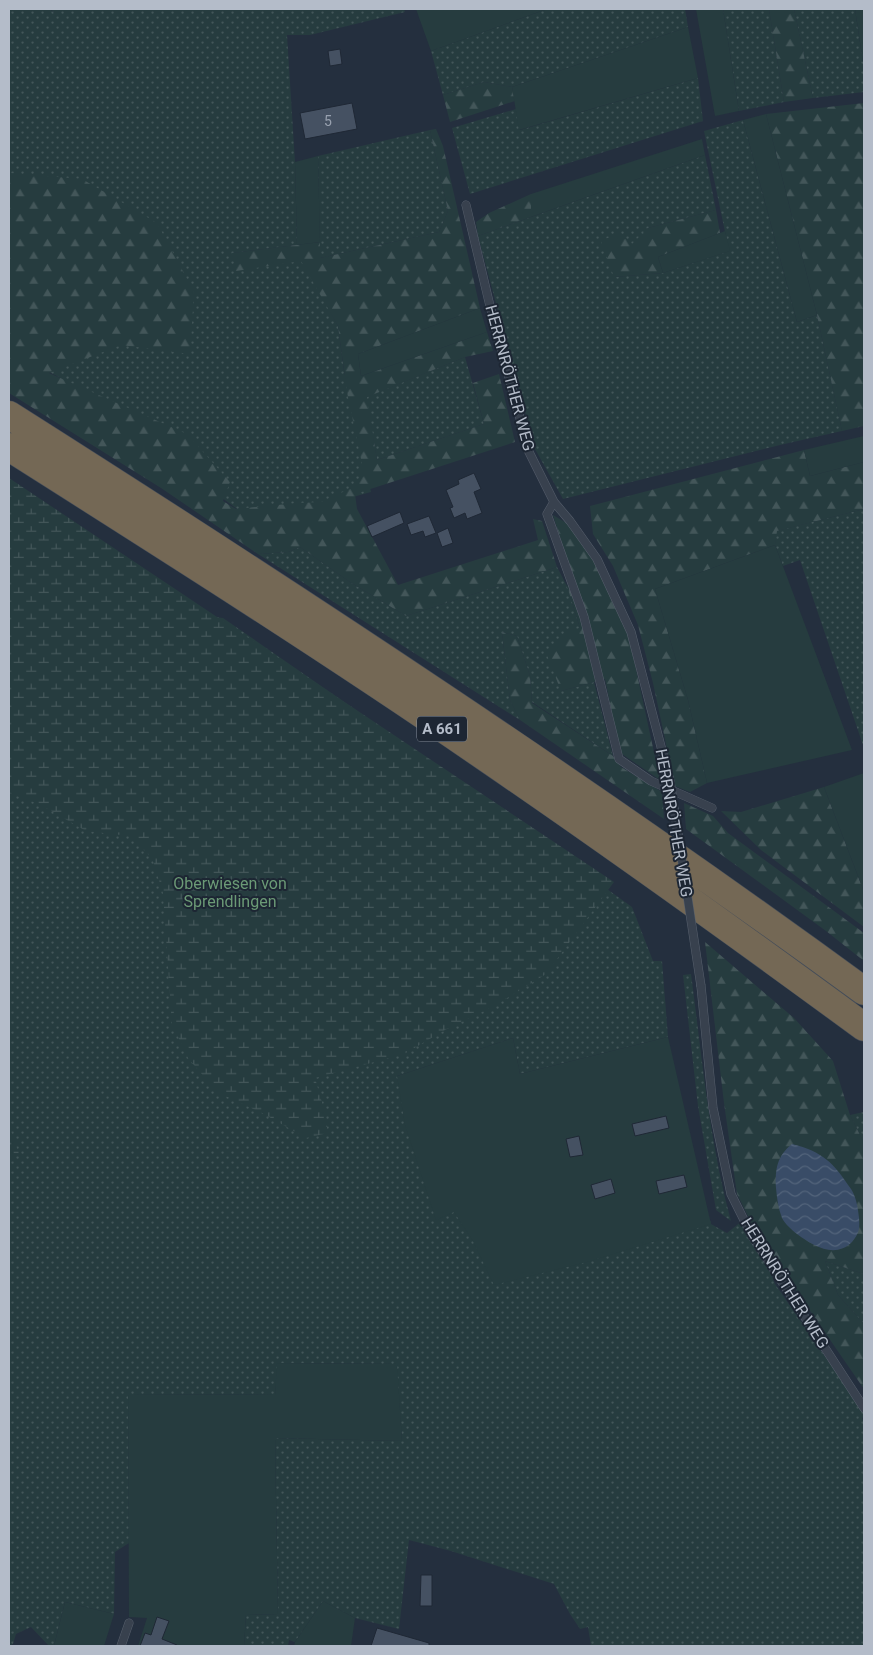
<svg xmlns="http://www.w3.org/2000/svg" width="873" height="1655" font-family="Roboto,sans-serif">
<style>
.grass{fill:url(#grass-dots)}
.forest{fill:url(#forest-firs)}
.wetland{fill:url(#wetland-marsh)}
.garden{fill:#263c3f}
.water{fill:url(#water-waves)}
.building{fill:#455162;stroke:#1f2835}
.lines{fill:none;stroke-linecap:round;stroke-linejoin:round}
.lane-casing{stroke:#565f6c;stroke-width:9}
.highway-casing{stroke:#434c59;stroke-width:29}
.lane{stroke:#38414e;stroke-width:8}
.highway{stroke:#746855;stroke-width:28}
.lane-bridge-casing{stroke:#565f6c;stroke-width:9;stroke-linecap:butt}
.lane-bridge{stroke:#38414e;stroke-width:8}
.labels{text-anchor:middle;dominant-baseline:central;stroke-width:4;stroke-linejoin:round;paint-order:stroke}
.number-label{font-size:14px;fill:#98a1af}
.shield{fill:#1d2633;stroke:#878f9c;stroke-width:1}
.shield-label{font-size:15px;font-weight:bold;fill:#b4bcc9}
.street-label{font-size:16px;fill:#b4bcc9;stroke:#1d2633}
.park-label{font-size:16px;fill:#6b9a76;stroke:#1d2633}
</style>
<defs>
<pattern id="grass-dots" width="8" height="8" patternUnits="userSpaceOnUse" patternTransform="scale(1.25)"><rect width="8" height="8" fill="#263c3f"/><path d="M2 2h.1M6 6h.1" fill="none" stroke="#435659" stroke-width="1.8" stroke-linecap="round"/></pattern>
<pattern id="forest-firs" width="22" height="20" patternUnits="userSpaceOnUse" patternTransform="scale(1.25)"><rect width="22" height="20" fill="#263c3f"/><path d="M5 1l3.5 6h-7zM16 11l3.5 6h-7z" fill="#435659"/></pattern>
<pattern id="wetland-marsh" width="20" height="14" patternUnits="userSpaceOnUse" patternTransform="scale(1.25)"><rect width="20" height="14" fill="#263c3f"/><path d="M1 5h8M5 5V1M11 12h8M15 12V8" fill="none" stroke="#435659"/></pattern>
<pattern id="water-waves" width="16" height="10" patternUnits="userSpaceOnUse" patternTransform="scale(1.25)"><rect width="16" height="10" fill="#394c67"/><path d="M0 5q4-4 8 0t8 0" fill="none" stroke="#53647b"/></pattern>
</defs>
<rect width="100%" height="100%" fill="#242f3e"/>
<path class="grass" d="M 9,9 L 50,9 L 54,13 L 51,9 L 404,9 L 405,12 L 310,35 L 287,35 L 295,162 L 297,245 L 232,253 L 316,250 L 331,313 L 338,326 L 344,371 L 371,492 L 288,515 L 237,509 L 59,377 L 49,372 L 9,346 Z
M 547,9 L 685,9 L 688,27 L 512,87 L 484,82 L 443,95 L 431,51 Z
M 723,9 L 769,9 L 784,102 L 739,111 Z
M 794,9 L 855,9 L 864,69 L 864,92 L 813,98 Z
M 698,78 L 703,121 L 470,194 L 452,128 L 516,109 L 520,130 Z
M 743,120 L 797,322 L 817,315 L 842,431 L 780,445 L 563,499 L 535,449 L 478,236 L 705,155 L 716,210 L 648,228 L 614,277 L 663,273 L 729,251 L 704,131 Z
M 430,130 L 448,211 L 439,232 L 320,258 L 318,156 Z
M 465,357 L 484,424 L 377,460 L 366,397 Z
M 9,508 L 192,614 L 223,618 L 428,760 L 632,907 L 653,961 L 662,961 L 668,1037 L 520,1074 L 513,1038 L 397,1076 L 567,1262 L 711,1221 L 711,1224 L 727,1233 L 747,1217 L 775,1284 L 864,1413 L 864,1417 L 862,1418 L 864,1423 L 864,1646 L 591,1646 L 588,1627 L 580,1629 L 570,1614 L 554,1584 L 451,1551 L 409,1540 L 399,1629 L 355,1618 L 323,1601 L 295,1642 L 289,1640 L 288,1646 L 244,1646 L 246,1615 L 278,1614 L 275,1438 L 402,1441 L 396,1364 L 278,1363 L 275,1395 L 128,1394 L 129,1543 L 115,1552 L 114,1614 L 65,1602 L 54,1646 L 49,1646 L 31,1627 L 16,1634 L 13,1644 L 9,1646 Z
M 864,509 L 864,748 L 800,560 L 783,566 L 775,545 L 776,531 Z
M 300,547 L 350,582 L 406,616 L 557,567 L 567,586 L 580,628 L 561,691 L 594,682 L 613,756 L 532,702 L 530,676 L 517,636 L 502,632 L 510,700 L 520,720 L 258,554 L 288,552 Z
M 691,974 C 702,1056 709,1141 731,1221 L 716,1210 L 698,1106 L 683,975 Z
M 864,1112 L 864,1143 L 850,1115 Z
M 825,1261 L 864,1274 L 864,1324 L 838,1295 Z"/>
<path class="forest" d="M 769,9 L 794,9 L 813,98 L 784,102 Z
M 484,82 L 512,87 L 515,101 L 450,122 L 443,95 Z
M 864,103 L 864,426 L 842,431 L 817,315 L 766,114 Z
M 436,129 L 443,146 L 480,308 L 358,354 L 361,376 L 487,332 L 493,351 L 465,357 L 367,397 L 377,460 L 484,424 L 473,383 L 499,374 L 515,442 L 355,494 L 357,509 L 398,585 L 538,540 L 533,519 L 542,521 L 557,567 L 406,616 L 350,582 L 300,547 L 288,552 L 258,554 L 161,488 L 9,393 L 9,173 L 82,179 L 157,223 L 194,292 L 190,354 L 121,345 L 49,373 L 187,434 L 230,482 L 223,501 L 236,509 L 298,503 L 321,502 L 358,485 L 362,464 L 347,392 L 338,326 L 301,261 L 236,271 L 232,253 L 320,242 L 320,258 L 439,232 L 448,211 L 430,130 Z
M 531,194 L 531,217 L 478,236 L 476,222 L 489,213 Z
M 716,210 L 720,233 L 658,257 L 663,273 L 614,277 L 601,241 L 619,233 L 632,244 L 648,228 Z
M 804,450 L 810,476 L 864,462 L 864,509 L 777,531 L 775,545 L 655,589 L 688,700 L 707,783 L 690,792 L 675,786 L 653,683 L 638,625 L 613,566 L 593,534 L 590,506 Z
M 553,515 L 568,524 L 595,563 L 629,637 L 660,780 L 622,754 L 615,728 L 605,679 L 561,691 L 547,655 L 565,632 L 580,628 L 567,586 L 574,581 Z
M 502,632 L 517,636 L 530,676 L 532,703 L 613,756 L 621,767 L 662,792 L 664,819 L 520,720 L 510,700 Z
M 824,787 L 864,892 L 864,927 L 761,850 L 721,811 L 741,812 Z
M 684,803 L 713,816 L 728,833 L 864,933 L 864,961 L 826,931 L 686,829 Z
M 705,942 L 794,1018 L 833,1061 L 850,1115 L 864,1143 L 864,1274 L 825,1261 L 838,1295 L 864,1324 L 864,1389 L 757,1234 L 737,1194 L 724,1103 Z"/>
<path class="wetland" d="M 9,478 L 614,882 L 546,974 L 494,1006 L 445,1030 L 404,1054 L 315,1078 L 323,1106 L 328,1133 L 306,1138 L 264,1114 L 217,1092 L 188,1058 L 172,1024 L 163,893 L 152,858 L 130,836 L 86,831 L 39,804 L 9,793 Z
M 9,1126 L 19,1154 L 9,1158 Z"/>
<path class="garden" d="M 416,9 L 547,9 L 431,51 Z
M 696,9 L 723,9 L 739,111 L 715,116 Z
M 855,9 L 864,9 L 864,69 Z
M 688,27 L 698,78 L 519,130 L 512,87 Z
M 766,114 L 817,315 L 797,322 L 743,120 Z
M 702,139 L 705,155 L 531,217 L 531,194 Z
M 318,156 L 320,242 L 297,245 L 295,162 Z
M 725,231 L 730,251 L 663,273 L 658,257 Z
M 480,308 L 487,332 L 361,376 L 358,354 Z
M 864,436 L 864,462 L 810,476 L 804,450 Z
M 775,545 L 852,750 L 707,783 L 688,700 L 655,589 Z
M 864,773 L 864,892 L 824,787 Z
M 668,1037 L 711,1224 L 587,1262 L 494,1285 L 473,1241 L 454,1212 L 436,1220 L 405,1125 L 397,1076 L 513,1038 L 520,1074 Z
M 277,1363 L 397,1364 L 402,1441 L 275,1438 L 278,1614 L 246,1615 L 244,1646 L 138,1646 L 147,1618 L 129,1617 L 128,1394 L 275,1395 Z
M 323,1601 L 355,1618 L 351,1646 L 294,1646 L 295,1642 Z
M 65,1602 L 114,1614 L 104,1646 L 54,1646 Z"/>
<path class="water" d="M 792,1144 C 823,1152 833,1162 851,1189 C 856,1197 858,1207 859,1218 C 860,1228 859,1234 852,1242 C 835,1259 813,1246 797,1234 C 792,1230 785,1224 782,1218 C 778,1208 777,1198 776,1188 C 775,1169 777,1156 792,1144 Z"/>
<path class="building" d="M 340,49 L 342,64 L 330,66 L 328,51 Z
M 352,103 L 357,129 L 305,139 L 300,113 Z
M 474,473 L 481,489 L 474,492 L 482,513 L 467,519 L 465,513 L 454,518 L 450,508 L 453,507 L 446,490 L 459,484 L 458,480 Z
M 400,512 L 404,523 L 372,537 L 367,526 Z
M 429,516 L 436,533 L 425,537 L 423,531 L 411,535 L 407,524 Z
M 448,528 L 453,543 L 442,547 L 437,533 Z
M 666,1116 L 669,1128 L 635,1136 L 632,1124 Z
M 579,1136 L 583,1155 L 570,1157 L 566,1139 Z
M 684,1175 L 687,1187 L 659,1194 L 656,1181 Z
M 611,1179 L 615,1193 L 595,1199 L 591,1185 Z
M 421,1575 L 432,1575 L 432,1606 L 420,1606 Z
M 157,1617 L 169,1621 L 162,1639 L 177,1645 L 177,1646 L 140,1646 L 145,1633 L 151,1635 Z
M 377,1628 L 429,1643 L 429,1646 L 371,1646 Z"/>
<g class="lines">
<g class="lane-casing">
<path id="lane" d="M 466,205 L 490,306 L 529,452 L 554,502 L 570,521 L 597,559 L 631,632 L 670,781
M 554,502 L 547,514 L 584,617 L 619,759 L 651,781 L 712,808
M 701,986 L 713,1108 L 731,1194 L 752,1236 L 864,1408
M 121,1646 L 129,1623"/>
</g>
<g class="highway-casing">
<path id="highway" d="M 9,415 C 299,599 586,788 864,991
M 9,447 C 170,549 331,651 488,759 C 615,846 740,936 864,1027"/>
</g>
<use href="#lane" class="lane"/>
<use href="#highway" class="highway"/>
<g class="lane-bridge-casing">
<path id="lane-bridge" d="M 670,781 L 701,986"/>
</g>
<use href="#lane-bridge" class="lane-bridge"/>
</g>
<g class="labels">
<g class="number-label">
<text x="328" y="121">5</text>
</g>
<rect class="shield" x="417" y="716.5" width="50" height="25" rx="4"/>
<g class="shield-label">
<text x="442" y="729">A 661</text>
</g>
<g class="street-label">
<text transform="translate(510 378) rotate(75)">HERRNRÖTHER WEG</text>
<text transform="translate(674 823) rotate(80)">HERRNRÖTHER WEG</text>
<text transform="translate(785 1283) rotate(58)">HERRNRÖTHER WEG</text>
</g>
<g class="park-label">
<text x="230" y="883">Oberwiesen von<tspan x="230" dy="18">Sprendlingen</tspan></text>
</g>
</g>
<rect width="873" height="1655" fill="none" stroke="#b4bcc9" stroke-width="20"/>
</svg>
